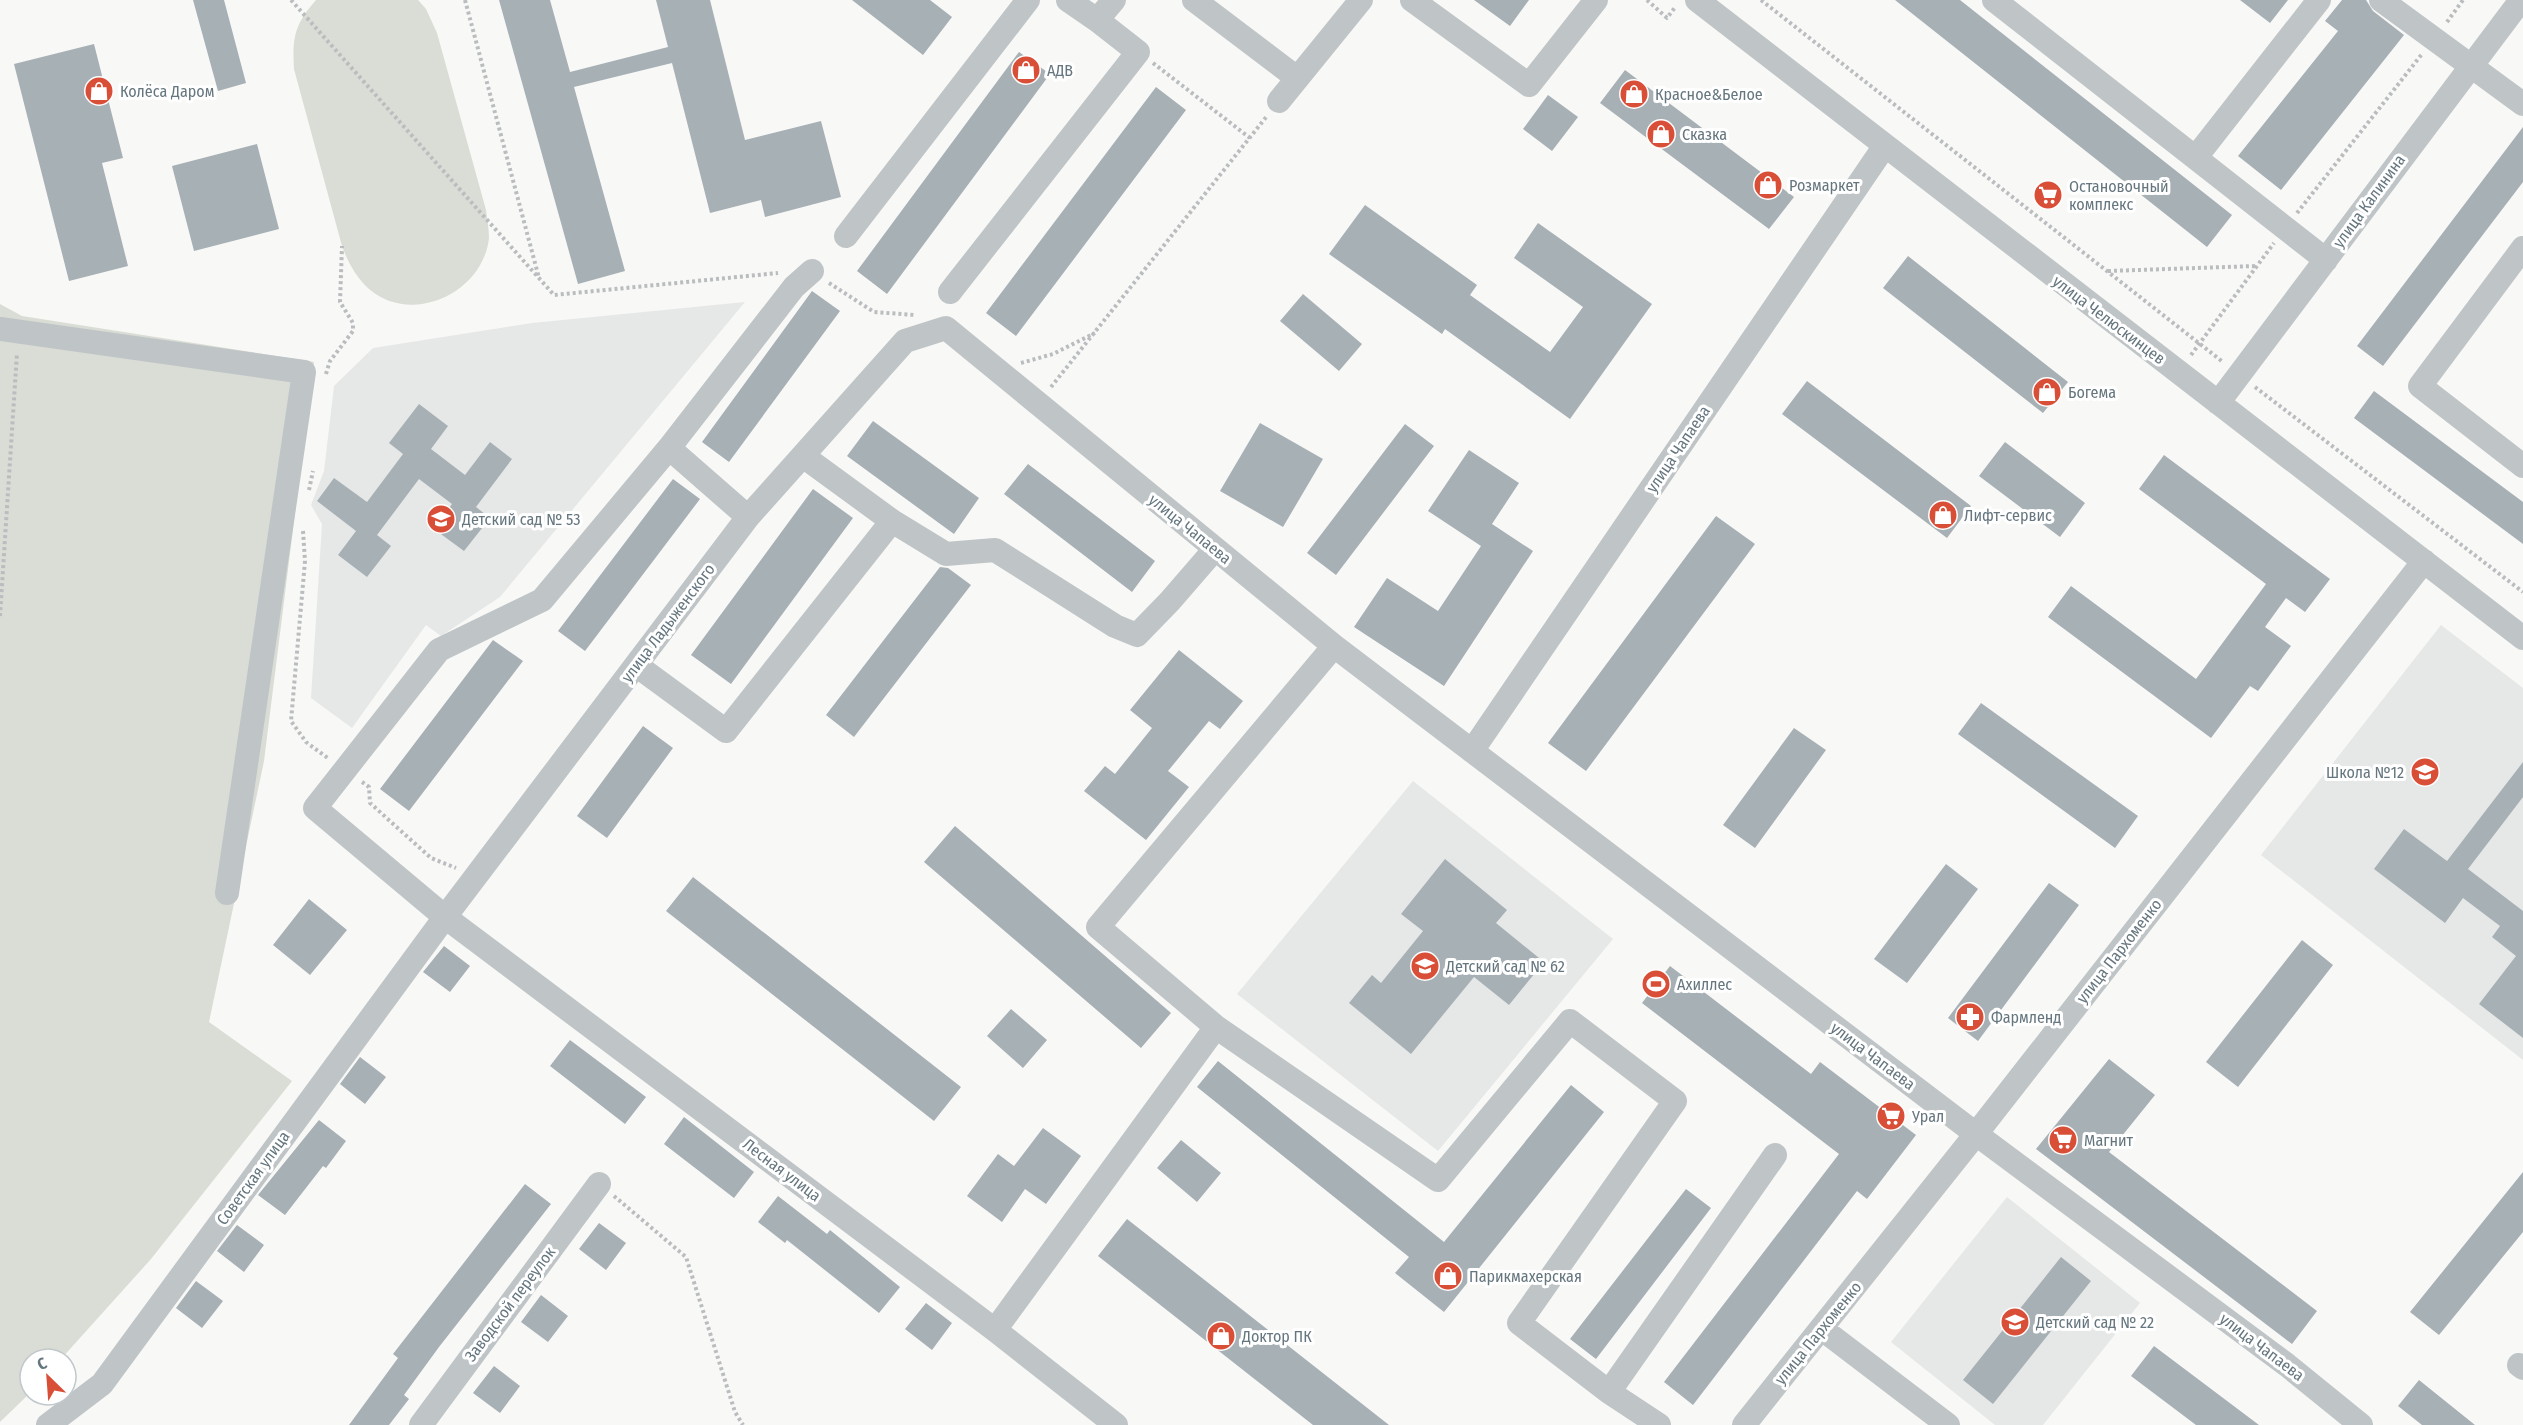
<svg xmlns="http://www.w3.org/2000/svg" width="2523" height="1425" font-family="'Fira Sans Condensed',sans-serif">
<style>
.built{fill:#e6e8e7}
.green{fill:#d9ddd5}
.building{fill:#a7b0b5}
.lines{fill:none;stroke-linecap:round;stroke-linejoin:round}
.path{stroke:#babdbf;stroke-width:4;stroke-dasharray:3 3;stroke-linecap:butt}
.minor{stroke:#bfc4c7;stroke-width:24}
.labels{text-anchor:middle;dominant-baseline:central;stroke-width:6;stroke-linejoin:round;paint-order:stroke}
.poi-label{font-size:16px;fill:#65767f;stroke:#fff;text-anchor:start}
.street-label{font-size:16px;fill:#65767f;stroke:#fff}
</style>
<rect width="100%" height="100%" fill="#f8f8f6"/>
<path class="built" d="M 745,302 L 500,597 L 441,636 L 426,625 L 352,728 L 311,698 L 322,524 L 311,505 L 324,471 L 334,386 L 373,348 L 532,323 Z
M 2441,625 L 2523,688 L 2523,1060 L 2261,855 Z
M 1413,781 L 1613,939 L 1438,1151 L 1237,994 Z
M 2007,1197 L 2140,1303 L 2043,1425 L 1995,1425 L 1891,1342 Z"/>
<path class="green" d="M 316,0 L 418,0 L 426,9 L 437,33 L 486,210 C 487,219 489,229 489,238 C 483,293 412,326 369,289 C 355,276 348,262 342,246 L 294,69 C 292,37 295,24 316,0 Z
M 0,304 L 22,316 L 314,362 L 264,761 L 209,1022 L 292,1081 L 151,1259 L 61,1359 L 30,1359 L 30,1393 L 0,1422 Z"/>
<path class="building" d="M 193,0 L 224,0 L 246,83 L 218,91 Z
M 499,0 L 550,0 L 570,72 L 668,47 L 656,0 L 710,0 L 745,140 L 821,121 L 841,197 L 765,217 L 761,200 L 710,213 L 672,63 L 574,87 L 625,271 L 578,284 Z
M 852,0 L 930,0 L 952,17 L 923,55 Z
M 1474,0 L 1529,0 L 1510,26 Z
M 1895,0 L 1960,0 L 2232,215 L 2207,247 Z
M 2240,0 L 2288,0 L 2270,23 Z
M 2342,0 L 2366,0 L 2373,11 L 2404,35 L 2281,190 L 2238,156 L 2338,31 L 2325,21 Z
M 94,44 L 123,158 L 102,163 L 128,266 L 69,281 L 14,64 Z
M 1019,52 L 1050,74 L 887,294 L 857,271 Z
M 1625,70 L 1794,197 L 1769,229 L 1600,103 Z
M 1156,87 L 1186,110 L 1016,336 L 986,313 Z
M 1548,95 L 1578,117 L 1552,151 L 1523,129 Z
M 2523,127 L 2523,182 L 2383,366 L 2357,346 Z
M 257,144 L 279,229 L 194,251 L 172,166 Z
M 1365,205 L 1477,285 L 1470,295 L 1550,352 L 1583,307 L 1514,258 L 1538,223 L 1652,304 L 1570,419 L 1445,329 L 1442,334 L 1329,254 Z
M 1908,256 L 2068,382 L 2043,413 L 1883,288 Z
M 812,291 L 840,311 L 729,462 L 702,442 Z
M 1303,294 L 1362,344 L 1339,371 L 1280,321 Z
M 1807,381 L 1971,506 L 1947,538 L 1782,414 Z
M 2374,391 L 2523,502 L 2523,544 L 2354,418 Z
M 419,404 L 448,426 L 431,449 L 465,475 L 490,442 L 512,459 L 476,507 L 490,518 L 464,551 L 434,529 L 452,504 L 419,479 L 377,535 L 391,546 L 367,577 L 338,555 L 356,531 L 317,501 L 334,478 L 367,502 L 403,454 L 389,443 Z
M 873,421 L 979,498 L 954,534 L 847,456 Z
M 1260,423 L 1323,459 L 1283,527 L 1220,491 Z
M 1405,424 L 1434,446 L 1336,575 L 1307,553 Z
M 2005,442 L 2085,503 L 2060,537 L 1979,476 Z
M 1469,450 L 1519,483 L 1492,524 L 1533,551 L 1444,686 L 1354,627 L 1387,578 L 1438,611 L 1481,546 L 1428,511 Z
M 2164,455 L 2330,579 L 2305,612 L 2286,598 L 2265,627 L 2291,646 L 2258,691 L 2250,686 L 2211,738 L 2048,617 L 2071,586 L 2196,679 L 2266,584 L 2139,489 Z
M 1028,464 L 1155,561 L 1132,592 L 1004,494 Z
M 673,479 L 700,499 L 585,651 L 558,631 Z
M 813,489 L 853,518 L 731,684 L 691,655 Z
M 1716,516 L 1755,544 L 1586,771 L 1548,743 Z
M 940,567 L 948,568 L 971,585 L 854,737 L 826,715 Z
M 493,640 L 523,661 L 409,811 L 380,789 Z
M 1179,650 L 1243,701 L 1220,729 L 1209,721 L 1168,771 L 1189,787 L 1146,840 L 1084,791 L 1105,766 L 1115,774 L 1152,728 L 1130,710 Z
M 1981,703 L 2138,816 L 2115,848 L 1958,734 Z
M 643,726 L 673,748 L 607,838 L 577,816 Z
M 1794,728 L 1826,750 L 1755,848 L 1723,825 Z
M 2523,762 L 2523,797 L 2468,869 L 2523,911 L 2523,1038 L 2479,1004 L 2516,956 L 2492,937 L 2500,926 L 2463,898 L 2445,923 L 2374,869 L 2404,829 L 2447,861 Z
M 955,826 L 1171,1013 L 1141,1048 L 924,862 Z
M 1445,859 L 1507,910 L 1496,923 L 1544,962 L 1509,1005 L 1474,977 L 1411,1054 L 1349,1003 L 1372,975 L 1381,983 L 1423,931 L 1401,914 Z
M 1946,864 L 1978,889 L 1907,983 L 1874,959 Z
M 693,877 L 961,1087 L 934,1121 L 666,911 Z
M 2049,883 L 2079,905 L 1978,1041 L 1948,1018 Z
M 309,899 L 347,930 L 310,975 L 273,945 Z
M 2302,940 L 2333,965 L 2238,1087 L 2206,1062 Z
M 444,946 L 470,966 L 450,992 L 423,972 Z
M 1670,966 L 1811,1074 L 1820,1062 L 1916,1135 L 1867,1199 L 1857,1191 L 1693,1405 L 1664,1382 L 1839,1154 L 1642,1003 Z
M 1011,1009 L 1047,1040 L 1023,1068 L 987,1036 Z
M 570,1040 L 646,1097 L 625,1124 L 550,1066 Z
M 360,1057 L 386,1077 L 365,1104 L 340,1084 Z
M 2109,1059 L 2155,1095 L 2109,1152 L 2317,1311 L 2292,1344 L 2036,1149 Z
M 1218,1061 L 1444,1242 L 1571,1085 L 1604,1112 L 1444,1312 L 1395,1273 L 1409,1257 L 1197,1087 Z
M 684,1117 L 754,1172 L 734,1198 L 664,1144 Z
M 319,1120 L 346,1141 L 326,1168 L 323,1166 L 285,1215 L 258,1195 Z
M 1043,1128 L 1081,1156 L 1046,1204 L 1025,1189 L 1002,1222 L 967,1196 L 998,1154 L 1014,1166 Z
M 1181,1140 L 1221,1173 L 1197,1202 L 1157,1168 Z
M 2523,1172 L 2523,1232 L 2439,1335 L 2410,1312 Z
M 525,1184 L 551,1204 L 439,1347 L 404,1395 L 409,1399 L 389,1425 L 349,1425 L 398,1358 L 393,1354 Z
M 1686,1189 L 1711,1208 L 1596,1359 L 1570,1339 Z
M 778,1196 L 827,1234 L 830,1230 L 900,1287 L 879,1313 L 787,1240 L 785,1243 L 758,1222 Z
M 1127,1219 L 1389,1425 L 1313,1425 L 1098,1256 Z
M 599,1223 L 626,1243 L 606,1270 L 579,1249 Z
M 237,1225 L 264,1245 L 244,1272 L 217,1251 Z
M 2061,1257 L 2091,1281 L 1993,1404 L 1963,1380 Z
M 196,1281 L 223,1301 L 202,1328 L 176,1308 Z
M 541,1295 L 568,1316 L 548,1342 L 521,1322 Z
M 926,1303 L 952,1323 L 932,1350 L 905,1329 Z
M 2154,1346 L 2259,1425 L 2196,1425 L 2131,1376 Z
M 494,1366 L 520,1386 L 500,1413 L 473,1393 Z
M 2419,1380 L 2475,1425 L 2422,1425 L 2398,1406 Z"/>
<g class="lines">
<path class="path" d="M 291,0 L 554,295 L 778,273
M 465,0 L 539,278
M 1647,0 L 1667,18 L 1676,6
M 1761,0 L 2223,362
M 2447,22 L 2463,0
M 1153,63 L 1250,138
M 2297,213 L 2422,54
M 2108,271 L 2256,266
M 829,283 L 874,312 L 915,315
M 2191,355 L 2274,243
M 1021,363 L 1053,354 L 1095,333
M 326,374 L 330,361 L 353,331 L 353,323 L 340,302 L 342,246
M 1051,387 L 1267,116
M 2255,387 L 2523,592
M 309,490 L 313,471
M 303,531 L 305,561 L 291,721 L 306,742 L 329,759
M 0,616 L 17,353
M 362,782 L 369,787 L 370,803 L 431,858 L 456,868
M 614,1196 L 686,1257 L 735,1412 L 743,1425"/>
<path class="minor" d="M 1068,0 L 1097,20 L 1114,0
M 1194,0 L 1297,78
M 1412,0 L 1529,85 L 1596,0
M 1697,0 L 2523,638
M 1994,0 L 2326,260
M 2381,0 L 2523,104
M 1279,101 L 1361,0
M 2196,157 L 2319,0
M 846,236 L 1028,0
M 2523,248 L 2420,386 L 2523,466
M 950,292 L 1138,52 L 1097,20
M 0,329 L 304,372 L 227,893
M 2218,403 L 2521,0
M 669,448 L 794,287 L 812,271
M 748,517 L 669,448 L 542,600 L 439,650 L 315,808 L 445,917 L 995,1330 L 1116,1425
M 892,521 L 946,554 L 995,550 L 1115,626 L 1137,635 L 1170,601 L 1215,549
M 1334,646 L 1098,927 L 1216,1027 L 1438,1180 L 1570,1021 L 1675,1101 L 1519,1323 L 1609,1392 L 1659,1425
M 636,665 L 726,731 L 892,521 L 803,456
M 1472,751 L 1884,147
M 1822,1329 L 1948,1425
M 995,1330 L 1216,1027
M 2519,1365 L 2523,1368
M 1609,1392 L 1775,1155
M 48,1425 L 102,1384 L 445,917 L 748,517 L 905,341 L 946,328 L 1334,646 L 1976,1134 L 2287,1365 L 2361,1425
M 421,1425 L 599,1184
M 1744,1425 L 1976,1134 L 2424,561"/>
</g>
<defs>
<g id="shop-disc" transform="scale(1.5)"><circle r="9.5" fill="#d94e36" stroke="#fff"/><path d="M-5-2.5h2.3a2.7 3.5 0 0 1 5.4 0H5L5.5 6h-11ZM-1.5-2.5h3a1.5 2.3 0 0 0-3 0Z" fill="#fff"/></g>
<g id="supermarket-disc" transform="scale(1.5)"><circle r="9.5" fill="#d94e36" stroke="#fff"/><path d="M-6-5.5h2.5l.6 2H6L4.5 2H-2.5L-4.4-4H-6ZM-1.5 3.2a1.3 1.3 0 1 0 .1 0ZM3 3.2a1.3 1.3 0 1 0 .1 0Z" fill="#fff"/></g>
<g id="school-disc" transform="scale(1.5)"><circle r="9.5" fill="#d94e36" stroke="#fff"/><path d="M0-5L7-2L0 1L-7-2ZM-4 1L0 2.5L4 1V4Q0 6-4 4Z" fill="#fff"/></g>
<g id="stadium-disc" transform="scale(1.5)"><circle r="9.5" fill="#d94e36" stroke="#fff"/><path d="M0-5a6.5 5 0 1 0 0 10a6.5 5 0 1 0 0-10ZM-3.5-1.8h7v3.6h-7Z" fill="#fff"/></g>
<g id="pharmacy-disc" transform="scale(1.5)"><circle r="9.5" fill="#d94e36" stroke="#fff"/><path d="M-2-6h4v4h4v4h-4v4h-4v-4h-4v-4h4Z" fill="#fff"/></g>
</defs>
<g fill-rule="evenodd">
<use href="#shop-disc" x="1026" y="70"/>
<use href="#shop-disc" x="99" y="91"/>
<use href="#shop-disc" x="1634" y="94"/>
<use href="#shop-disc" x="1661" y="134"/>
<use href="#shop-disc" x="1768" y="185"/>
<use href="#supermarket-disc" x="2048" y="195"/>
<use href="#shop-disc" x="2047" y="392"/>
<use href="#shop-disc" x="1943" y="515"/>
<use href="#school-disc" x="441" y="519"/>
<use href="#school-disc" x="2425" y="772"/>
<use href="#school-disc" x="1425" y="966"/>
<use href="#stadium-disc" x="1656" y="984"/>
<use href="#pharmacy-disc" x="1970" y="1017"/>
<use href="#supermarket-disc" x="1891" y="1116"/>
<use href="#supermarket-disc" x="2063" y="1140"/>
<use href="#shop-disc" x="1448" y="1276"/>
<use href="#school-disc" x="2015" y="1322"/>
<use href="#shop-disc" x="1221" y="1336"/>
</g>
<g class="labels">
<g class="poi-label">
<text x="1047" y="70">АДВ</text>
<text x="120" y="91">Колёса Даром</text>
<text x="1655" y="94">Красное&amp;Белое</text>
<text x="1682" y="134">Сказка</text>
<text x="1789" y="185">Розмаркет</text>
<text x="2069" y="186">Остановочный<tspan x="2069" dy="18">комплекс</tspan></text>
<text x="2068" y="392">Богема</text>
<text x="1964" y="515">Лифт-сервис</text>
<text x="462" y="519">Детский сад № 53</text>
<text x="2404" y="772" text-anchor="end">Школа №12</text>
<text x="1446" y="966">Детский сад № 62</text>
<text x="1677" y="984">Ахиллес</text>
<text x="1991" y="1017">Фармленд</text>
<text x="1912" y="1116">Урал</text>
<text x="2084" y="1140">Магнит</text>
<text x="1469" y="1276">Парикмахерская</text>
<text x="2036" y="1322">Детский сад № 22</text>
<text x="1242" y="1336">Доктор ПК</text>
</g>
<g class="street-label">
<text transform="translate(2369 201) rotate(-54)">улица Калинина</text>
<text transform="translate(2109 320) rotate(37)">улица Челюскинцев</text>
<text transform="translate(1678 449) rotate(-56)">улица Чапаева</text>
<text transform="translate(1190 529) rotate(39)">улица Чапаева</text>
<text transform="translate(668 623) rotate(-53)">улица Ладыженского</text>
<text transform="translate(2119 951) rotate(-52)">улица Пархоменко</text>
<text transform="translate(1873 1056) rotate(37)">улица Чапаева</text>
<text transform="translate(782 1170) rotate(37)">Лесная улица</text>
<text transform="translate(253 1178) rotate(-54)">Советская улица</text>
<text transform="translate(510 1304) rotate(-53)">Заводской переулок</text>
<text transform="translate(1818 1333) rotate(-51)">улица Пархоменко</text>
<text transform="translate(2262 1347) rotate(37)">улица Чапаева</text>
</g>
</g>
<g transform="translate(48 1377) rotate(335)"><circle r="28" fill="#ffffff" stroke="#c1c8cc" stroke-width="1.5"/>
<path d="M0-4.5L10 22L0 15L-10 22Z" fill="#d94e36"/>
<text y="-9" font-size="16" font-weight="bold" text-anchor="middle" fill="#65767f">С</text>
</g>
</svg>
